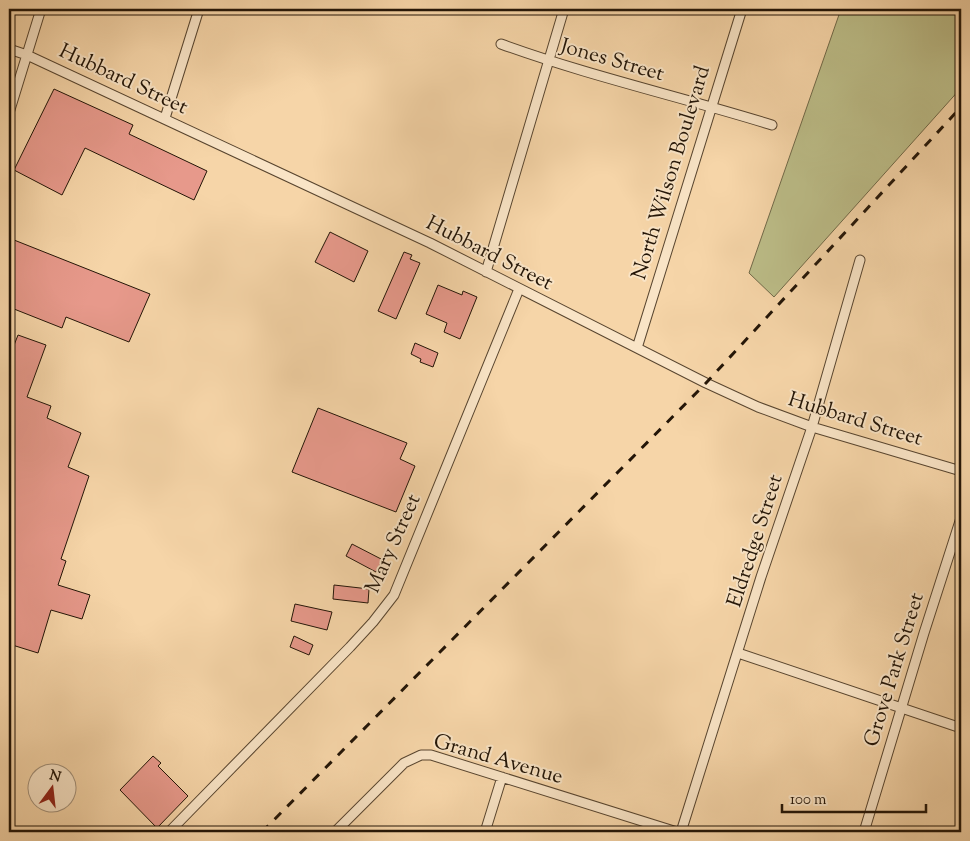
<svg xmlns="http://www.w3.org/2000/svg" width="970" height="841" font-family="'Sorts Mill Goudy',serif">
<style>
.green{fill:#bcbd88;stroke:#706948}
.building{fill:#e7998b;stroke:#231507}
.lines{fill:none;stroke-linecap:round;stroke-linejoin:round}
.minor-casing{stroke:#58452f;stroke-width:11}
.minor{stroke:#f9e4c6;stroke-width:9}
.rail{stroke:#231507;stroke-width:3;stroke-dasharray:9 9;stroke-linecap:butt}
.labels{text-anchor:middle;dominant-baseline:central;stroke-width:4;stroke-linejoin:round;paint-order:stroke}
.street-label{font-size:21px;fill:#231507;stroke:#f9e4c6}
</style>
<rect width="100%" height="100%" fill="#f6d5a8"/>
<filter id="stains"><feTurbulence type="fractalNoise" baseFrequency=".004" numOctaves="4"/><feColorMatrix values="0 0 0 0 .2 0 0 0 0 .09 0 0 0 0 .02 0 0 0 .5 -.17"/></filter>
<radialGradient id="worn" r=".72"><stop offset=".6" stop-color="#630" stop-opacity="0"/><stop offset="1" stop-color="#630" stop-opacity=".3"/></radialGradient>
<path class="green" d="M 841,9 L 961,9 L 961,88 L 774,297 L 749,273 Z"/>
<path class="building" d="M 54,89 L 133,125 L 129,134 L 207,171 L 194,200 L 85,148 L 62,195 L 14,170 Z
M 330,232 L 368,251 L 354,282 L 315,262 Z
M 9,238 L 150,294 L 129,342 L 66,317 L 62,328 L 9,307 Z
M 404,252 L 412,255 L 410,259 L 420,263 L 396,319 L 378,311 Z
M 438,285 L 462,295 L 463,291 L 477,297 L 460,339 L 444,332 L 447,323 L 426,314 Z
M 18,335 L 46,345 L 27,397 L 51,406 L 47,418 L 81,433 L 68,467 L 89,476 L 61,559 L 66,561 L 58,585 L 90,595 L 82,619 L 51,610 L 38,653 L 9,644 L 9,358 Z
M 415,343 L 438,353 L 433,367 L 420,362 L 421,359 L 411,354 Z
M 318,408 L 407,443 L 400,459 L 415,466 L 396,512 L 292,472 Z
M 352,544 L 383,560 L 376,572 L 346,556 Z
M 334,585 L 369,589 L 368,603 L 333,599 Z
M 295,604 L 332,612 L 327,630 L 291,621 Z
M 294,636 L 313,645 L 309,655 L 290,647 Z
M 153,756 L 161,763 L 158,766 L 188,796 L 157,828 L 120,790 Z"/>
<g class="lines">
<g class="minor-casing">
<path id="minor" d="M 501,44 C 589,76 682,97 772,125
M 9,49 L 27,55 L 430,243 L 706,383 L 758,407 L 812,427 L 961,471
M 9,113 L 41,9
M 165,118 L 199,9
M 486,272 L 564,9
M 637,348 L 742,9
M 738,653 L 961,728
M 169,832 L 350,647 L 373,622 L 394,595 L 519,289
M 335,832 L 404,763 L 421,755 L 431,755 L 677,832
M 485,832 L 502,777
M 681,832 L 761,577 L 812,427 L 860,260
M 864,832 L 924,633 L 961,518"/>
</g>
<use href="#minor" class="minor"/>
<path class="rail" d="M 262,832 L 706,383 L 961,107"/>
</g>
<g class="labels">
<g class="street-label">
<text transform="translate(612 61) rotate(16)">Jones Street</text>
<text transform="translate(123 80) rotate(25)">Hubbard Street</text>
<text transform="translate(672 173) rotate(-73)">North Wilson Boulevard</text>
<text transform="translate(489 254) rotate(27)">Hubbard Street</text>
<text transform="translate(855 420) rotate(17)">Hubbard Street</text>
<text transform="translate(756 541) rotate(-72)">Eldredge Street</text>
<text transform="translate(394 544) rotate(-66)">Mary Street</text>
<text transform="translate(895 670) rotate(-73)">Grove Park Street</text>
<text transform="translate(498 760) rotate(16)">Grand Avenue</text>
</g>
</g>
<rect width="970" height="841" fill="none" stroke="#f6d5a8" stroke-width="30"/>
<rect x="10" y="10" width="950" height="821" fill="none" stroke="#231507" stroke-width="2.5"/>
<rect x="15" y="15" width="940" height="811" fill="none" stroke="#231507"/>
<g transform="translate(52 788) rotate(15)"><circle r="24" fill="#f9e4c6" stroke="#a3917a"/>
<path d="M0-4L9 19L0 12L-9 19Z" fill="#8f2418"/>
<text y="-8" font-size="14" font-weight="bold" text-anchor="middle" fill="#231507">N</text>
</g>
<path d="M782 804v8h144v-8" fill="none" stroke="#231507" stroke-width="2.5"/>
<text x="790" y="804" font-size="15" fill="#231507" stroke="#f9e4c6" stroke-width="4" paint-order="stroke">100 m</text>
<rect width="100%" height="100%" filter="url(#stains)"/>
<rect width="100%" height="100%" fill="url(#worn)"/>
</svg>
